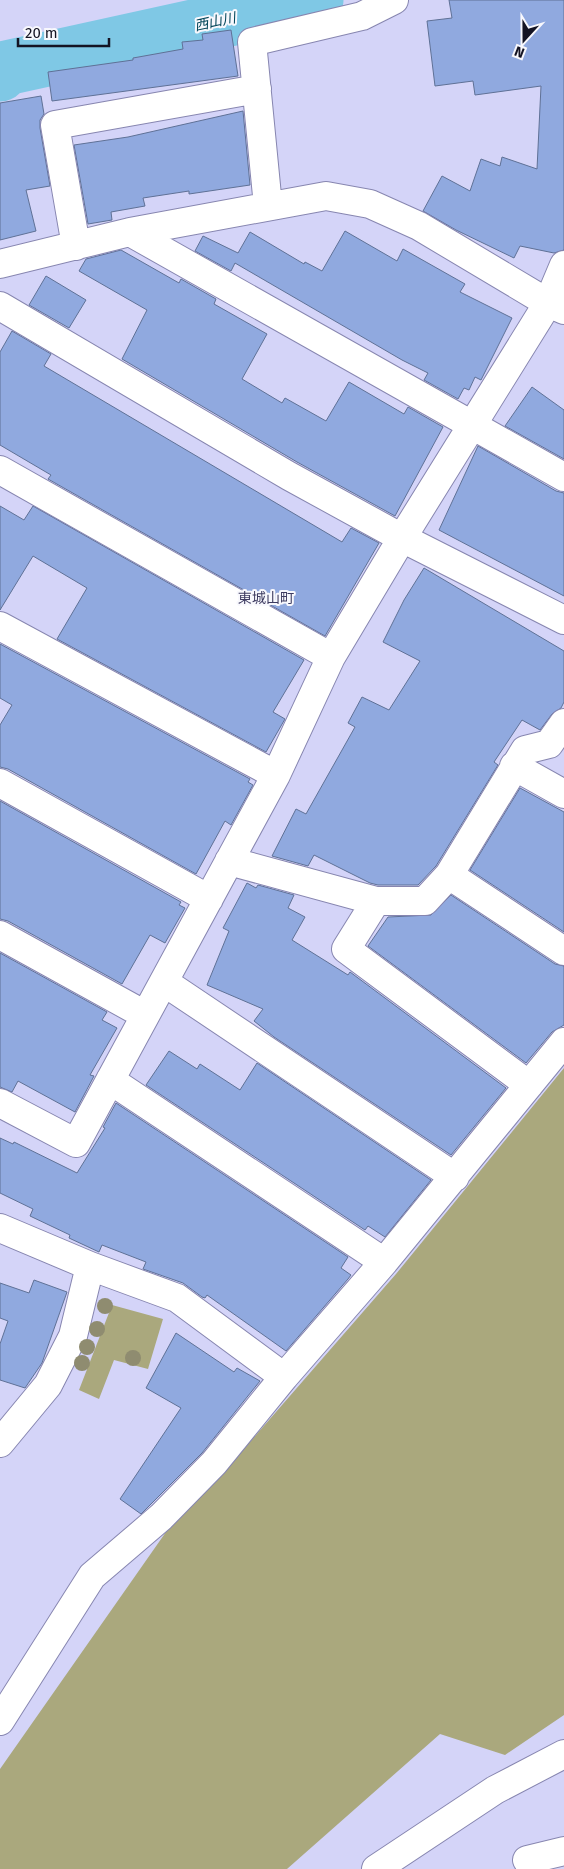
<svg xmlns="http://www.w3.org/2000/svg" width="564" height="1869" font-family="'Fira Sans','Noto Sans JP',sans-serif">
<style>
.green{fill:#aaa87d}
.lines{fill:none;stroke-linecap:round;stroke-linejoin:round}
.river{stroke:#7fc8e5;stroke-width:55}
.building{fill:#90a9df;stroke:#5f7196}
.minor-casing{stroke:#8786b0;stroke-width:30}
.minor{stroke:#fff;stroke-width:28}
.tree{fill:#8f8c70}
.labels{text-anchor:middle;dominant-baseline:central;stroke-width:4;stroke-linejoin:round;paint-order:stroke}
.water-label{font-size:14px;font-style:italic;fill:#024559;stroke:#f8f8fd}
.neighbourhood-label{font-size:14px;fill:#3d3b60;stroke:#f8f8fd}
</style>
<rect width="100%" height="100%" fill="#d4d4f8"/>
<path class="green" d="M 564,1068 L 564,1715 L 505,1755 L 440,1734 L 287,1869 L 0,1869 L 0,1769 L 180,1512 L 216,1481 L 396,1274 Z
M 112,1305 L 163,1319 L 148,1369 L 114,1360 L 99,1399 L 79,1390 Z"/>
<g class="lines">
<path class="river" d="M 0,74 L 2,69 L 316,0"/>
</g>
<path class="building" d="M 449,0 L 564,0 L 564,250 L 554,253 L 520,246 L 514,258 L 456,230 L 423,211 L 442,176 L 470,191 L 481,159 L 500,166 L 502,157 L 537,169 L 541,86 L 475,95 L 473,81 L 435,86 L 427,21 L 452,18 Z
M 231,30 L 238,76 L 52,101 L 48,72 L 133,60 L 133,58 L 183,49 L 182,42 L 203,40 L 202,34 Z
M 41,96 L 44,114 L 40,120 L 40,128 L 50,186 L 26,190 L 36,231 L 0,240 L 0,103 Z
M 243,111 L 250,185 L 189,194 L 189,191 L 143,198 L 145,206 L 111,212 L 112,220 L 88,224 L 74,145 L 128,137 Z
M 345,231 L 397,261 L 403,249 L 465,284 L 460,292 L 512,318 L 481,380 L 475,377 L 469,390 L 464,388 L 458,399 L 424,380 L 428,373 L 402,360 L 235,263 L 231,271 L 195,251 L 203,236 L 238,253 L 250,232 L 304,264 L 305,262 L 322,271 Z
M 121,250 L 179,283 L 181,279 L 216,299 L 214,304 L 267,334 L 242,379 L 282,403 L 285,398 L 326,421 L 349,382 L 404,414 L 408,407 L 443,427 L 395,516 L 297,462 L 122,359 L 147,310 L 79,271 L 86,259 Z
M 46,276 L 86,300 L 69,328 L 29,305 Z
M 12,331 L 51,354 L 44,366 L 342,542 L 351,528 L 379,543 L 325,636 L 48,479 L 51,475 L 0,445 L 0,352 Z
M 532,387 L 564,410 L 564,459 L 505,426 Z
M 478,446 L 556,491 L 564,493 L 564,596 L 439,530 Z
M 0,506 L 24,520 L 33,506 L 304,660 L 273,712 L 285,719 L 266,752 L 57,639 L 87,588 L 33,556 L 0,610 Z
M 424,568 L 564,651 L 564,702 L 561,708 L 552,714 L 540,730 L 522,720 L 494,762 L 498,765 L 436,866 L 418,885 L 378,885 L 370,883 L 314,855 L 308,866 L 272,856 L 296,809 L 306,814 L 355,727 L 348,723 L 362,697 L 389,710 L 420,661 L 383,642 L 404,600 Z
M 0,644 L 250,779 L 248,782 L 253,785 L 231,825 L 225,821 L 196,874 L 8,769 L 0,767 L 0,725 L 12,705 L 0,698 Z
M 520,788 L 564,812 L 564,932 L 470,870 Z
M 0,801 L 181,902 L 179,905 L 185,908 L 165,943 L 150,935 L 122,984 L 8,921 L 0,919 Z
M 247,883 L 256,888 L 258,885 L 294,895 L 288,908 L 305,917 L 292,940 L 348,975 L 350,972 L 506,1088 L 451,1155 L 274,1037 L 254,1021 L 263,1009 L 207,985 L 229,931 L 223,928 Z
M 451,895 L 555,964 L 564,966 L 564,1025 L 552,1032 L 526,1063 L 368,946 L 388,917 L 431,915 Z
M 0,953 L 107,1012 L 102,1020 L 117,1028 L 90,1075 L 94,1076 L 75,1112 L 18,1081 L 12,1092 L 0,1087 Z
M 169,1051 L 197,1069 L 200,1064 L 240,1090 L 257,1063 L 431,1180 L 385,1237 L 368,1226 L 365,1230 L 146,1085 Z
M 116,1103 L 348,1257 L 341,1268 L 351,1275 L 348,1279 L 286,1351 L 207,1295 L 205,1298 L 202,1297 L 183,1283 L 143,1269 L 146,1262 L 102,1245 L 99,1252 L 69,1238 L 70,1235 L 30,1216 L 33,1209 L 0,1193 L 0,1138 L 13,1144 L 14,1142 L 77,1173 L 105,1128 L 103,1127 Z
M 34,1280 L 67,1292 L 42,1363 L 25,1388 L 0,1380 L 0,1344 L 8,1321 L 0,1318 L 0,1283 L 29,1293 Z
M 176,1333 L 234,1372 L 237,1368 L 260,1381 L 202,1453 L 141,1514 L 120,1499 L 181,1408 L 146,1388 Z"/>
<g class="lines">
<g class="minor-casing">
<path id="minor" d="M 268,206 L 252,42 L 362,16 L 394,0
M 130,232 L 564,477
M 76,246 L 55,125 L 257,89
M 0,264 L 130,232 L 326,196 L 370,204 L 419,226 L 548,303 L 564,310
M 0,306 L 289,476 L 402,538 L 564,620
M 0,470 L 331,657
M 0,626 L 276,775
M 514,766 L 564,794
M 0,783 L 209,899
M 229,861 L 376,901 L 425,901 L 449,875 L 525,750 L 549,744 L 564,723
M 449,875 L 564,951
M 376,901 L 346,949 L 529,1085
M 0,935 L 145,1015
M 164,982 L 455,1177
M 110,1080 L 384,1262
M 0,1103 L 76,1143 L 276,775 L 331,657 L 402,538 L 548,303 L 564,265
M 0,1228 L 90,1266 L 177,1298 L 284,1377
M 0,1443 L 48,1385 L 73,1336 L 90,1266
M 0,1721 L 92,1576 L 161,1517 L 214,1463 L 284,1377 L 384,1262 L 564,1042
M 527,1860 L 564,1851
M 376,1869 L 495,1790 L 564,1754"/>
</g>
<use href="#minor" class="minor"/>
</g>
<g class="tree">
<circle cx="105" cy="1306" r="8"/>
<circle cx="97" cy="1329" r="8"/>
<circle cx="87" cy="1347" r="8"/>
<circle cx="133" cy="1358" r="8"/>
<circle cx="82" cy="1363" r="8"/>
</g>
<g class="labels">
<g class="water-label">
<text transform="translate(215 22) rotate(-12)">西山川</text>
</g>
<g class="neighbourhood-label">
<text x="266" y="598">東城山町</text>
</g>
</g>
<g transform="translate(524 40) rotate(201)" stroke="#f8f8fd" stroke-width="4" paint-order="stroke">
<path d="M0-4L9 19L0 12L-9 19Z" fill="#141423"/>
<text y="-8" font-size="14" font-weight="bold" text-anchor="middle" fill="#141423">N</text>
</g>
<path d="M18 38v8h91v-8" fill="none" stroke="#141423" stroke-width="2.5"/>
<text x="25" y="38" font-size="15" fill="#141423" stroke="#f8f8fd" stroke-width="4" paint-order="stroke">20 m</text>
</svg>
